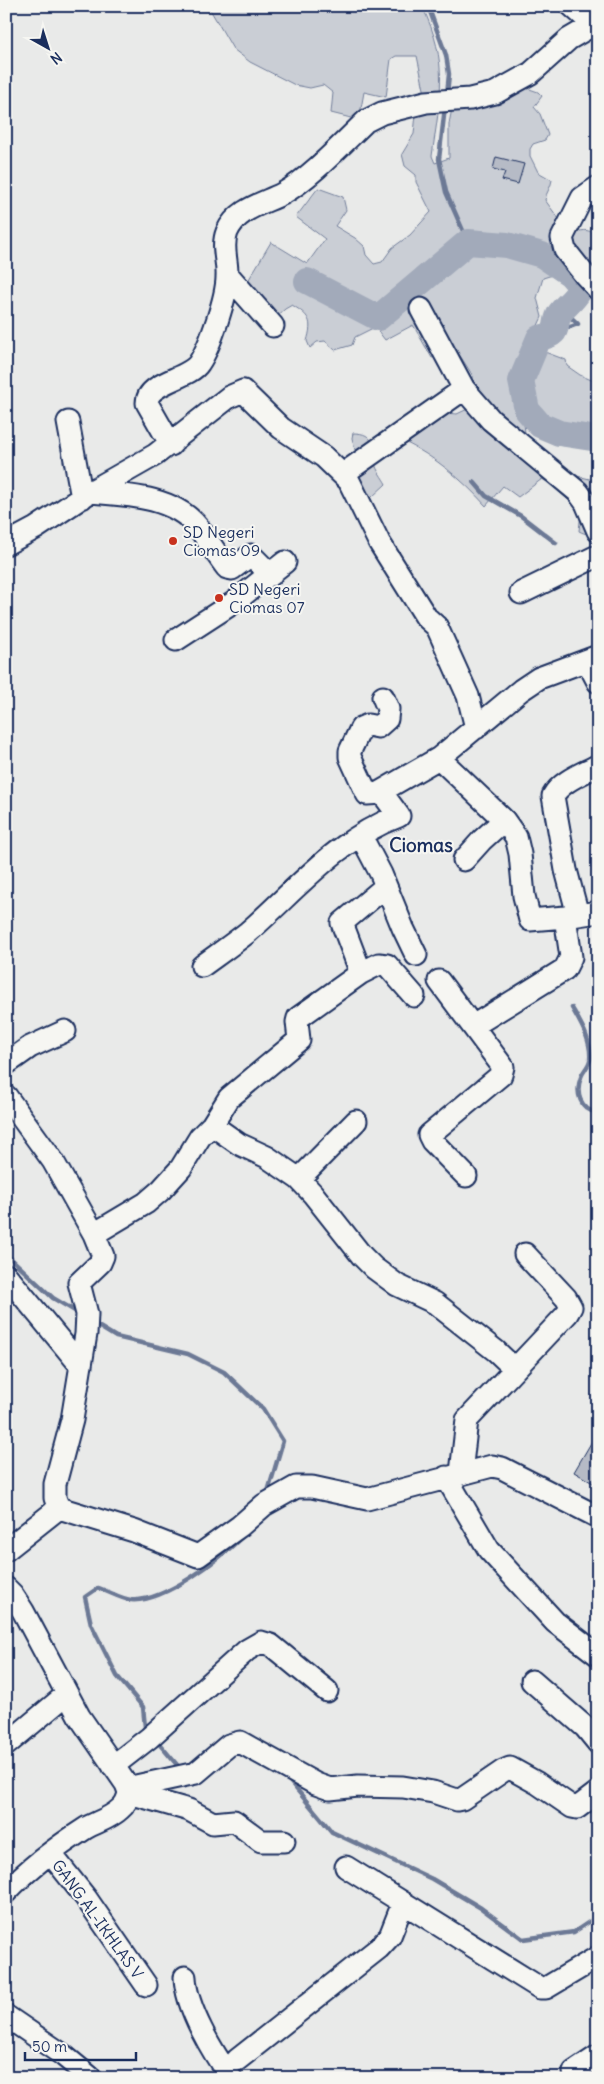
<svg xmlns="http://www.w3.org/2000/svg" width="604" height="2084" font-family="Delius,sans-serif">
<style>
.green{fill:#caced5;stroke:#727e9a}
.lines{fill:none;stroke-linecap:round;stroke-linejoin:round}
.stream{stroke:#6c7995;stroke-width:4.5}
.river{stroke:#a2aaba;stroke-width:26}
.building{fill:#b6bbc6;stroke:#1b2f5e}
.minor-casing{stroke:#1b2f5e;stroke-width:25}
.minor{stroke:#f6f6f2;stroke-width:21}
.poi-dot{fill:#c8321e;stroke:#f6f6f2;stroke-width:2}
.labels{text-anchor:middle;dominant-baseline:central;stroke-width:4;stroke-linejoin:round;paint-order:stroke}
.poi-label{font-size:16px;fill:#1b2f5e;stroke:#f6f6f2;text-anchor:start}
.street-label{font-size:16px;fill:#1b2f5e;stroke:#f6f6f2}
.quarter-label{font-size:19px;font-weight:bold;fill:#1b2f5e;stroke:#f6f6f2}
</style>
<rect width="100%" height="100%" fill="#e9eae9"/>
<filter id="ink" filterUnits="userSpaceOnUse"><feTurbulence type="fractalNoise" baseFrequency=".02" numOctaves="2"/><feDisplacementMap in="SourceGraphic" scale="10" xChannelSelector="R" yChannelSelector="G"/><feConvolveMatrix kernelMatrix="1 2 1 2 8 2 1 2 1" color-interpolation-filters="sRGB"/></filter>
<g filter="url(#ink)">
<path class="green" d="M 208,6 L 422,6 C 450,64 440,96 432,156 L 435,163 L 449,158 L 449,124 L 453,103 L 524,87 L 538,92 L 542,96 L 534,107 L 540,114 L 548,135 L 545,140 L 533,144 L 530,149 L 530,156 L 538,172 L 552,180 C 551,188 546,192 545,200 L 564,226 L 574,233 C 585,229 590,229 598,238 L 598,263 L 596,266 L 588,264 L 543,278 L 537,298 L 542,317 L 532,338 L 537,349 L 566,360 L 567,366 L 580,375 L 598,383 L 598,428 C 578,433 553,427 537,416 L 527,417 L 524,423 L 526,443 L 552,470 L 598,481 L 598,530 C 590,535 587,535 579,531 L 581,512 L 551,484 L 542,479 L 518,497 L 503,486 L 486,506 C 462,479 435,457 403,441 L 434,412 L 457,414 L 476,405 L 473,376 L 457,351 L 444,353 L 432,358 L 413,325 L 385,340 L 375,327 L 355,337 L 352,345 L 335,350 L 325,341 L 317,342 L 310,348 L 307,341 C 313,321 310,316 292,305 L 285,309 L 263,329 L 259,327 L 268,307 L 242,291 L 271,242 L 307,264 L 325,239 L 296,217 L 318,188 L 343,197 L 346,210 L 335,226 L 355,238 L 364,246 L 366,255 L 374,264 L 382,262 L 392,248 L 410,235 L 431,212 L 416,182 L 416,175 L 405,166 L 402,154 L 414,134 L 416,114 L 425,94 L 417,56 L 396,56 L 391,59 L 386,97 L 364,92 L 359,120 L 331,113 L 333,93 L 323,85 L 310,88 L 295,85 L 250,62 L 233,49 Z
M 353,433 C 377,433 371,447 375,463 C 376,470 383,478 386,484 L 359,509 L 356,454 L 352,438 Z"/>
<g class="lines">
<path class="stream" d="M 428,6 L 446,55 L 449,74 L 447,94
M 445,107 L 439,159 L 446,192 L 468,242
M 557,327 L 570,327 L 578,324 L 563,310
M 474,482 L 486,496 L 521,516 L 556,543
M 572,1008 C 581,1024 592,1041 590,1060 C 589,1066 583,1071 581,1077 C 575,1093 580,1110 598,1113
M 6,1254 L 53,1298 L 80,1314
M 93,1323 L 116,1337 L 188,1354 L 224,1372 L 263,1409 L 283,1441 L 267,1495
M 148,1731 L 145,1727 L 143,1707 L 117,1676 L 91,1624 L 85,1597 L 98,1588 C 108,1591 121,1599 131,1600 C 164,1603 221,1558 243,1536
M 156,1740 L 178,1766 L 178,1772
M 288,1779 L 332,1832 L 432,1879 L 481,1908 L 523,1939 L 574,1932 L 598,1916"/>
<path class="river" d="M 307,281 L 378,318 L 468,242 L 507,245 L 542,255 L 570,274 L 577,282 L 579,291 C 574,300 566,305 560,313 C 552,325 563,334 539,338 L 521,381 L 527,410 L 540,425 L 559,433 L 598,439"/>
</g>
<path class="building" d="M 496,157 L 524,164 L 518,184 L 502,180 L 505,172 L 493,169 Z
M 598,1431 L 598,1486 L 574,1472 Z"/>
<g class="lines">
<g class="minor-casing">
<path id="minor" d="M 572,6 L 598,29
M 598,187 L 582,198 L 562,238 L 565,250 L 584,274 L 598,289
M 228,275 L 273,326
M 464,389 L 491,420 L 578,492 L 586,503 L 598,531
M 68,422 L 82,498
M 171,445 L 147,403 C 147,382 189,379 199,363 C 210,347 227,296 227,277 C 228,261 221,247 227,232 C 237,209 262,204 282,194 C 309,179 343,143 366,121 L 382,113 L 426,102 L 470,99 L 495,93 L 531,73 L 569,39 L 593,25
M 343,474 L 464,389 L 421,309
M 90,492 C 127,495 173,496 198,527 C 208,540 217,555 227,568 L 232,569 L 251,555 L 271,575
M 6,544 L 36,528 L 90,492 L 155,455 L 229,397 L 243,391 L 281,428 L 324,457 L 349,481 L 379,542 L 426,617 L 437,627 L 468,696 L 476,728
M 521,593 L 595,557
M 176,640 L 233,603 L 285,562
M 587,661 L 598,682
M 439,758 L 521,690 L 539,678 L 598,656
M 380,792 L 439,758 L 504,820 L 516,837 L 520,854 L 524,896 L 530,920 L 565,917 L 598,912
M 361,836 L 381,874 L 403,928 L 416,955
M 464,860 L 482,840 L 504,820
M 578,915 L 566,870 L 553,796 C 561,781 584,773 598,765
M 202,966 C 217,955 233,944 248,932 C 295,891 338,838 399,816 L 382,793 L 367,794 L 350,757 L 350,751 L 361,728 L 368,725 L 378,727 L 387,719 L 388,709 L 383,697
M 361,973 L 342,923 L 386,886
M 439,981 L 503,1067 L 501,1075 L 429,1135 L 432,1141 L 466,1176
M 473,1026 L 565,969 L 571,957 L 565,917
M 6,1064 L 30,1047 L 65,1031
M 6,1096 L 53,1161 L 94,1234 L 103,1256 L 100,1263 L 79,1283 L 87,1314 L 86,1334 L 72,1420 L 55,1484 L 55,1498 L 59,1508
M 212,1125 L 239,1144 L 267,1157 L 299,1179 L 313,1194 L 362,1256 L 374,1268 L 397,1285 L 435,1303 L 496,1351 L 515,1369
M 299,1179 L 356,1121
M 94,1234 L 146,1203 L 161,1190 L 181,1168 L 200,1137 L 212,1125 L 229,1098 L 299,1040 L 297,1022 L 298,1018 L 361,973 L 379,964 L 387,965 L 414,996
M 6,1275 L 81,1366
M 461,1473 L 467,1420 L 567,1314 L 571,1307 L 566,1298 L 525,1254
M 446,1477 L 489,1550 L 555,1622 L 598,1655
M 6,1550 L 59,1508 L 134,1531 L 198,1556 L 240,1526 L 264,1505 L 296,1487 L 312,1487 L 367,1499 L 492,1466 L 502,1468 L 598,1517
M 6,1588 L 12,1594 L 23,1611 L 79,1716 L 126,1784 L 129,1792 C 128,1799 125,1805 120,1809 C 111,1818 97,1822 86,1828 C 58,1846 29,1868 6,1892
M 532,1681 L 585,1727 L 598,1743
M 6,1745 L 67,1694
M 113,1766 L 149,1738 L 247,1650 L 261,1642 L 271,1645 L 327,1691
M 129,1792 L 136,1786 L 196,1773 L 229,1745 L 240,1742 L 316,1784 L 330,1789 L 358,1786 L 403,1787 L 433,1792 L 457,1800 L 462,1799 L 503,1771 L 510,1768 L 537,1783 L 572,1807 L 577,1808 L 598,1792
M 129,1793 L 189,1810 L 213,1823 L 234,1821 L 261,1841 L 284,1841
M 51,1854 L 86,1898 L 146,1985
M 346,1867 L 540,1988 L 546,1988 L 598,1957
M 185,1977 C 186,2008 213,2053 231,2078
M 6,2016 L 63,2055 L 91,2078
M 237,2060 L 379,1948 L 390,1936 L 403,1903
M 574,2072 L 598,2056"/>
</g>
<use href="#minor" class="minor"/>
</g>
</g>
<g class="poi-dot">
<circle cx="173" cy="541" r="5"/>
<circle cx="219" cy="598" r="5"/>
</g>
<g class="labels">
<g class="poi-label">
<text x="183" y="532">SD Negeri<tspan x="183" dy="18">Ciomas 09</tspan></text>
<text x="229" y="589">SD Negeri<tspan x="229" dy="18">Ciomas 07</tspan></text>
</g>
<g class="street-label">
<text transform="translate(98 1919) rotate(54)">GANG AL-IKHLAS V</text>
</g>
<g class="quarter-label">
<text x="421" y="845">Ciomas</text>
</g>
</g>
<rect width="604" height="2084" fill="none" stroke="#f6f6f2" stroke-width="25"/>
<rect x="12" y="12" width="579" height="2059" fill="none" stroke="#1b2f5e" stroke-width="2" filter="url(#ink)"/>
<g transform="translate(48 48) rotate(141)" stroke="#f6f6f2" stroke-width="4" paint-order="stroke">
<path d="M0-4L9 19L0 12L-9 19Z" fill="#1b2f5e"/>
<text y="-8" font-size="14" font-weight="bold" text-anchor="middle" fill="#1b2f5e">N</text>
</g>
<path d="M25 2052v8h111v-8" fill="none" stroke="#1b2f5e" stroke-width="2.5"/>
<text x="32" y="2052" font-size="15" fill="#1b2f5e" stroke="#f6f6f2" stroke-width="4" paint-order="stroke">50 m</text>
</svg>
